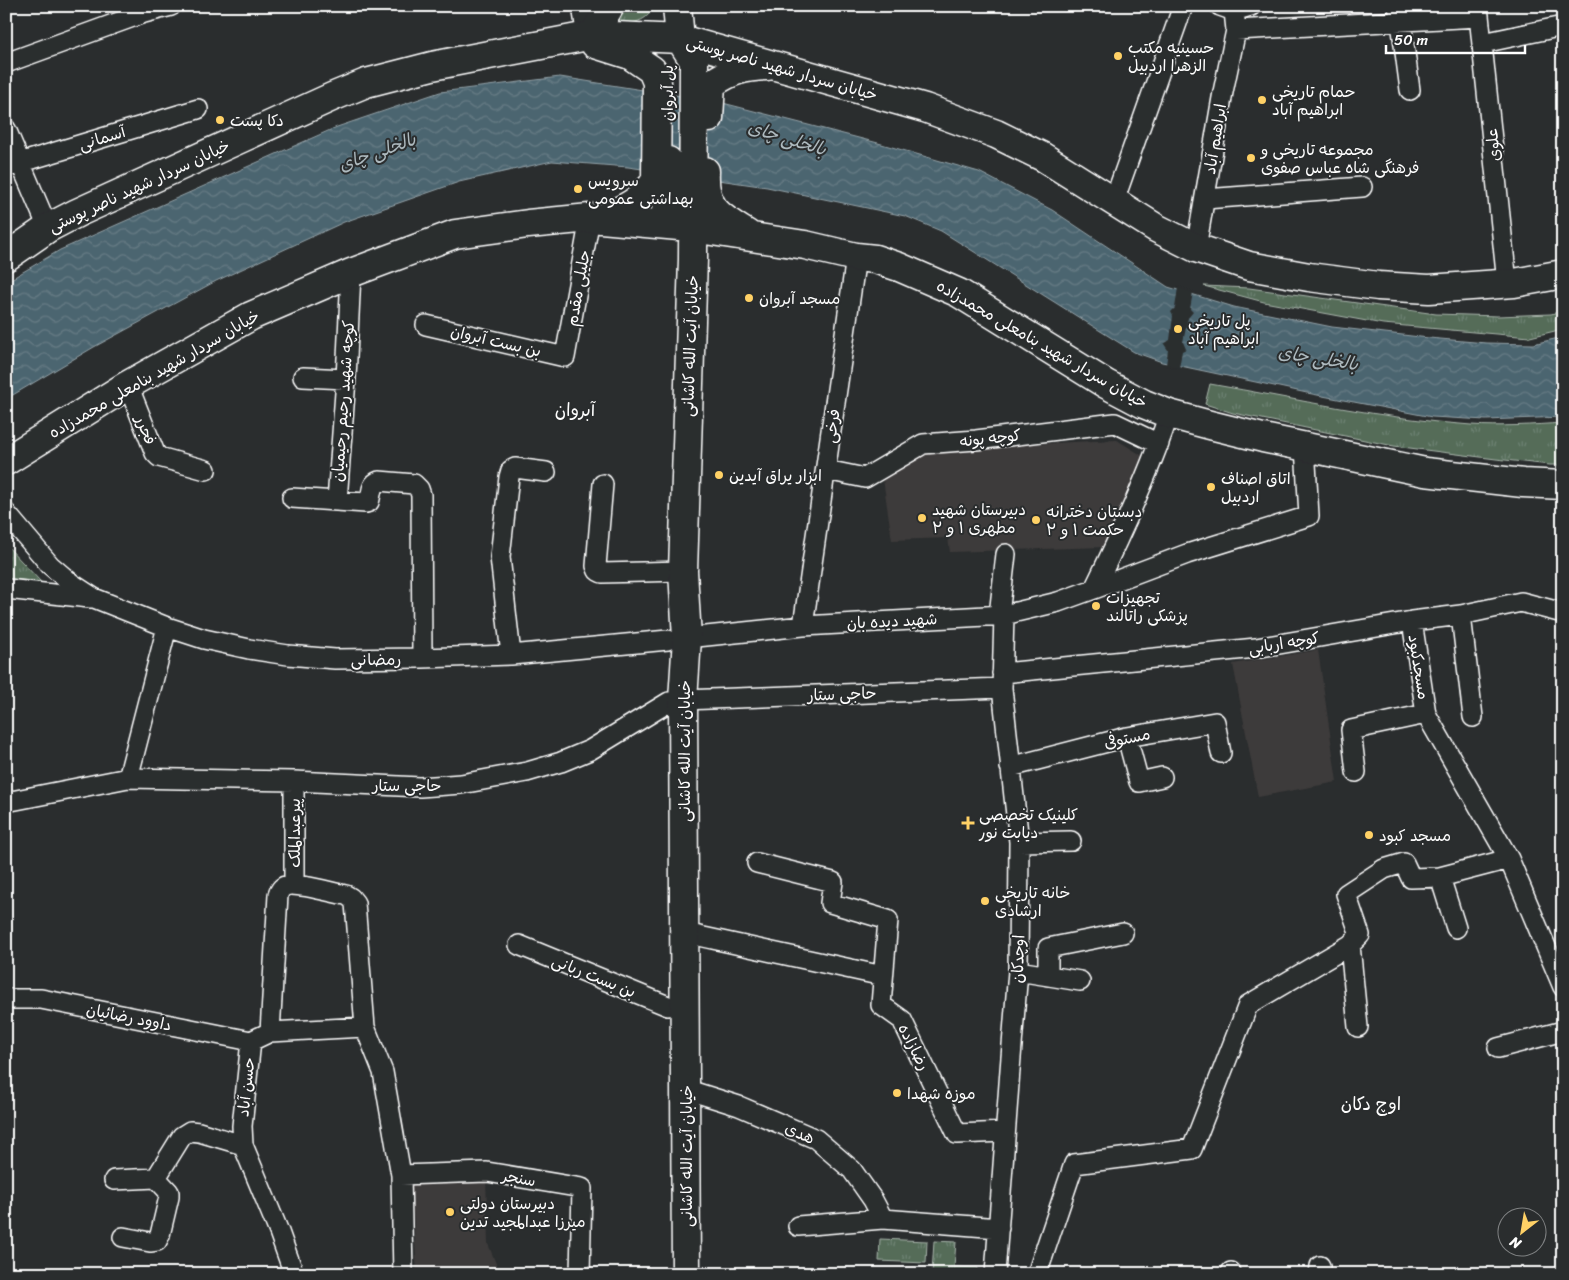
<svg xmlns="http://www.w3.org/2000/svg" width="1569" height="1280" font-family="Sriracha,'Playpen Sans Arabic',sans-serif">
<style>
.built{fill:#3e3b3b}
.grass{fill:url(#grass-tufts);stroke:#aab6ac}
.water{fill:url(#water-waves);stroke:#94a3a9}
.pier{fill:#2a2d2e}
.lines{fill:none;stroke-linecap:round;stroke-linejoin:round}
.minor-casing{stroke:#fff;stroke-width:22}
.secondary-casing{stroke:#fff;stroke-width:31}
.minor{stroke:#2a2d2e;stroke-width:19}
.secondary{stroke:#2a2d2e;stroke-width:28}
.poi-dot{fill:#ffd166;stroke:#2a2d2e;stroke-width:2}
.labels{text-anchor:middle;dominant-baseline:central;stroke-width:4;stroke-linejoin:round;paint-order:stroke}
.poi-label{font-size:16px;fill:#fff;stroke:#2a2d2e;text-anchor:start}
.street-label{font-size:16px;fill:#fff;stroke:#2a2d2e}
.water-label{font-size:18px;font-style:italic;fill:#aebabf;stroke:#2a2d2e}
.neighbourhood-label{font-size:18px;fill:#fff;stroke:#2a2d2e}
</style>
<defs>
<pattern id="grass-tufts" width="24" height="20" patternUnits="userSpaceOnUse" patternTransform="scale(1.25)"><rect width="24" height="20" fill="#546c59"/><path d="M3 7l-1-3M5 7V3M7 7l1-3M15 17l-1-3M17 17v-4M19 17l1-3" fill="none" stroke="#6e8272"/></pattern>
<pattern id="water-waves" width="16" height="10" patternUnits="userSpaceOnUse" patternTransform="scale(1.25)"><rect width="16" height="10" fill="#4c6570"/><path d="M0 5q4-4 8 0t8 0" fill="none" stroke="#677c85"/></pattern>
</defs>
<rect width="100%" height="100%" fill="#2a2d2e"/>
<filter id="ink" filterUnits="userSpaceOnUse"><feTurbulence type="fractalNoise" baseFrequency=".02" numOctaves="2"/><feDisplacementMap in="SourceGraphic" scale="10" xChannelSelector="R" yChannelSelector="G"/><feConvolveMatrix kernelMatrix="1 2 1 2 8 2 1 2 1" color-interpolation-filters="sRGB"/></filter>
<g filter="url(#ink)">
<path class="built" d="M 1117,440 L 1146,458 L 1104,547 L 950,552 L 948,538 L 892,540 L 883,479 L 926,449 Z
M 1318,650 L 1337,782 L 1258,797 L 1233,664 Z
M 486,1178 L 488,1244 L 497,1266 L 498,1274 L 417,1274 L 411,1180 Z"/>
<path class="grass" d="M 629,6 L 654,6 C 646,25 628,23 611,25 Z
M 1204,286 L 1249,288 L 1436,314 L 1498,316 L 1551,314 L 1563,311 L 1563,329 L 1530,337 L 1383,324 L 1264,302 Z
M 1210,384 C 1297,399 1383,419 1471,425 C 1501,427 1533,425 1563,423 L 1563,465 L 1550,465 L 1496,459 L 1394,446 L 1233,413 L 1205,404 Z
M 6,545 L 41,582 L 6,578 Z
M 880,1239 L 927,1241 L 926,1263 L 879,1261 Z
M 934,1241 L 956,1242 L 954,1267 L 978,1268 L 977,1274 L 932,1274 Z"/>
<path class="water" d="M 560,77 L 719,102 L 878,143 L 979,172 L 1052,210 L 1168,287 L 1234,307 L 1332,327 L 1429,338 L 1486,343 L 1533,344 L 1563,337 L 1563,417 L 1486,420 L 1432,417 L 1307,393 L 1162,362 L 1134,352 L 941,231 L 905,216 L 767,187 L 628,167 L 552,161 L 459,182 L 344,222 L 216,281 L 94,347 L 6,399 L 6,282 L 60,250 L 337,127 L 440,92 Z"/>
<path class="pier" d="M 1178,287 L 1193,292 L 1190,309 L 1193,312 L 1188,318 L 1183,342 L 1186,349 L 1182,351 L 1179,368 L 1166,365 L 1168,350 L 1164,344 L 1170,340 L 1173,316 L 1171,312 L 1175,308 Z"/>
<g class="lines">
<g class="minor-casing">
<path id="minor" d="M 582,6 L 587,37
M 1220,6 L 1234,11 L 1251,6
M 1398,6 L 1401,22 L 1410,90
M 1478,6 L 1507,283
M 1236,30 L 1479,17
M 1483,43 L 1563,26
M 6,63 L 144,13 L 171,6
M 6,129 L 48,228
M 6,167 L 198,109
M 1205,199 L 1362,187
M 1114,201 L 1183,6
M 1196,248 L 1223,92 L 1236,30 L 1234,11
M 426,325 L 565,357 L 590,218
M 303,377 L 346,379
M 128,385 L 155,453 L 159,457 L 206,470
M 826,470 L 865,478 L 923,444 L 976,440 L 1115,423 L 1159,444
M 603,484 L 596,566 L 598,571 L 602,573 L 683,571
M 292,498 L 366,503 L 369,502 C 372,495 370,484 379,481 L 414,484 L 419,489 L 421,495 L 422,658
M 337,501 L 346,379 L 351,273
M 6,513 L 50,565 L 71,583 L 94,598 L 167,627 L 204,639 L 249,649 L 288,655 L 335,659 L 422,658 L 511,655 L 668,640
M 6,589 L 90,598
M 1094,589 L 1187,554 L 1309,516 L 1305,446
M 999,615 L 1006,554
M 1461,615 L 1473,717
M 803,626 L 856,257
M 687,638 L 803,626 L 1004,615 L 1058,602 L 1094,589 C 1122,532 1149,474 1169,414
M 511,655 L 500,557 L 509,477 L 511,470 L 515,468 L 546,472
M 1002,673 L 1256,648 L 1412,621 L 1461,615 L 1521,602 L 1563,613
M 683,700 L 1002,688
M 1426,714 L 1509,859 L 1563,987
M 1127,737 L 1139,782 L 1162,777
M 1010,767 L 1127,737 L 1215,722 L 1221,753
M 1356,772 L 1351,730 L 1426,714 L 1412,621
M 128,778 L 167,627
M 6,802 L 128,778 L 294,781 L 420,787 L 461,784 L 527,772 L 561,762 L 590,750 L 669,702
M 1019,842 L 1071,841
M 757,863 L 833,882 L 830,903 L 888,920 L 881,1005 L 902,1020 L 957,1134 L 1005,1132
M 1440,877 L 1456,928
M 294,885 L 294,781
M 685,933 L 883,976
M 519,945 L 668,1006
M 1350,945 L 1358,1027
M 1018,971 L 1080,981
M 1048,976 L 1048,948 L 1123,933
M 6,999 L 41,999 L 251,1041
M 270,1032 L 365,1027
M 1498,1048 L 1563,1031
M 685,1089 L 739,1106 L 816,1139 L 852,1170 L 873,1200 L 883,1219 L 999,1228
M 401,1175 L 487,1172 L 582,1188 L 580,1274
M 114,1180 L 156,1178 L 182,1136 L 190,1131 L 199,1132 L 243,1145
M 798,1226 L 883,1219
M 123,1237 L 150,1242 L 157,1241 L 160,1235 L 169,1197 L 169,1192 L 156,1178
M 1231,1272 L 1231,1274
M 294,1274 L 279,1232 L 243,1145 L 242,1126 L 251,1041 L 270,1032 L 278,895 C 279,891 282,887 285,886 C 296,882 333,893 346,895 L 351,898 L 355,903 L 365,1027 L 383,1072 L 401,1175 L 403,1274
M 995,1274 L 1010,1070 L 1018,971 L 1019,842 L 1002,688 L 1004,615
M 1037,1274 L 1074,1164 L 1192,1149 L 1248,1005 L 1350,945 L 1360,935 L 1346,894 L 1384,869 L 1404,863 L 1411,878 L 1440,877 L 1509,859
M 1319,1274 L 1320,1266"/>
</g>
<g class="secondary-casing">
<path id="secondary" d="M 677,6 L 680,39 L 694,61 L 693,259 L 683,571 L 687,638 L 683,700 L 686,1274
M 593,35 L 610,6
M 595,44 L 630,55 L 652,70 L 657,82 L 656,180 C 644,200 623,210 602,218
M 709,118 L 711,84 C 732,70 743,67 767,66
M 705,171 C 703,208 718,216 747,234
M 665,224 L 668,188 L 668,161
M 6,257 L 48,228 L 77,213 L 332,97 L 366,83 L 432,66 L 593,35 L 680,39 L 925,108 L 996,134 L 1043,157 L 1156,228 L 1196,248 L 1249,266 L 1309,277 L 1378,286 L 1429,289 L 1514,283 L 1563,274
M 6,461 L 128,385 L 251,316 L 351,273 L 455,234 L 528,224 L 590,218 L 679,226 L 805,245 L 856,257 L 875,259 L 899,267 L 959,293 L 1106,384 L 1144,404 L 1169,414 L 1210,425 L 1263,438 L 1425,472 L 1523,483 L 1563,485"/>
</g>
<use href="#minor" class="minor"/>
<use href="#secondary" class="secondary"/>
</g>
</g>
<g class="poi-dot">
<circle cx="1118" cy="56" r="5"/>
<circle cx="1262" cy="100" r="5"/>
<circle cx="220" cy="120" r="5"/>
<circle cx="1251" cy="158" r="5"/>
<circle cx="578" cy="189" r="5"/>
<circle cx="749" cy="298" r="5"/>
<circle cx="1178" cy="329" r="5"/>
<circle cx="719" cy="475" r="5"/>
<circle cx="1211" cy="487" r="5"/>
<circle cx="922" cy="518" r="5"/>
<circle cx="1036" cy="520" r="5"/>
<circle cx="1096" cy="606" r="5"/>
<path d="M965.5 815.5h5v5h5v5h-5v5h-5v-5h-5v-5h5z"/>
<circle cx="1369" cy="835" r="5"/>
<circle cx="985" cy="901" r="5"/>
<circle cx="897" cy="1093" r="5"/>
<circle cx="450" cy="1212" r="5"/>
</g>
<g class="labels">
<g class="poi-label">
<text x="1128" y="47">حسینیه مکتب<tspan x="1128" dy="18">الزهرا اردبیل</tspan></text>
<text x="1272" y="91">حمام تاریخی<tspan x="1272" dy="18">ابراهیم آباد</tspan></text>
<text x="230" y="120">دکا پست</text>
<text x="1261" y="149">مجموعه تاریخی و<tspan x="1261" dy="18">فرهنگی شاه عباس صفوی</tspan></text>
<text x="588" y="180">سرویس<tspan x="588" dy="18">بهداشتی عمومی</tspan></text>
<text x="759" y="298">مسجد آبروان</text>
<text x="1188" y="320">پل تاریخی<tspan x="1188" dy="18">ابراهیم آباد</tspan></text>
<text x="729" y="475">ابزار یراق آیدین</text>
<text x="1221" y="478">اتاق اصناف<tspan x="1221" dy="18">اردبیل</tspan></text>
<text x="932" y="509">دبیرستان شهید<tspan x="932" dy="18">مطهری ۱ و ۲</tspan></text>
<text x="1046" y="511">دبستان دخترانه<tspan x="1046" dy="18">حکمت ۱ و ۲</tspan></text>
<text x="1106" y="597">تجهیزات<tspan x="1106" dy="18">پزشکی راتالند</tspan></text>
<text x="979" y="814">کلینیک تخصصی<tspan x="979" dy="18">دیابت نور</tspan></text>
<text x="1379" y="835">مسجد کبود</text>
<text x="995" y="892">خانه تاریخی<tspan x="995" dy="18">ارشادی</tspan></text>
<text x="907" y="1093">موزه شهدا</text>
<text x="460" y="1203">دبیرستان دولتی<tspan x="460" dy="18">میرزا عبدالمجید تدین</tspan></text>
</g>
<g class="street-label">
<text transform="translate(782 68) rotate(16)">خیابان سردار شهید ناصر پوستی</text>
<text transform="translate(667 93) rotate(-90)">پل آبروان</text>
<text transform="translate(102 138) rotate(-17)">آسمانی</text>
<text transform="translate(1215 139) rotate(-81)">ابراهیم آباد</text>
<text transform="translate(1493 145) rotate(-96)">علوی</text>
<text transform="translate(139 186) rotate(-25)">خیابان سردار شهید ناصر پوستی</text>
<text transform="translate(578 288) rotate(-80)">جلیلی مقدم</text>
<text transform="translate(496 341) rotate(13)">بن بست آبروان</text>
<text transform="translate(1042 344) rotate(30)">خیابان سردار شهید بنامعلی محمدزاده</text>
<text transform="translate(690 346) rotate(-88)">خیابان آیت الله کاشانی</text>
<text transform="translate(154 374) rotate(-30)">خیابان سردار شهید بنامعلی محمدزاده</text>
<text transform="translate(343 401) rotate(-86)">کوچه شهید رحیم رحیمیان</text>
<text transform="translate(832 426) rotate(-82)">فرخی</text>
<text transform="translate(146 430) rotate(68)">فجرر</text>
<text transform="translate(990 438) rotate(-6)">کوچه پونه</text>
<text transform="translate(892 621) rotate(-3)">شهید دیده بان</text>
<text transform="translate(1284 643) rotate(-9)">کوچه اربابی</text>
<text x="376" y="659">رمضانی</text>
<text transform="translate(1419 667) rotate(81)">مسجدکبود</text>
<text transform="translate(842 694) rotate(-2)">حاجی ستار</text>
<text transform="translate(1127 738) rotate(-12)">مستوفی</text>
<text transform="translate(684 751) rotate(-90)">خیابان آیت الله کاشانی</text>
<text x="407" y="785">حاجی ستار</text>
<text transform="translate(294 833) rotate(-90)">پیرعبدالملک</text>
<text transform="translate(1018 959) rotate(-88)">اوچدکان</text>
<text transform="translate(594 976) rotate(22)">بن بست ربانی</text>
<text transform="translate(129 1017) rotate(11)">داوود رضائیان</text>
<text transform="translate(914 1047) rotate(63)">رضازاده</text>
<text transform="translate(246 1087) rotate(-84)">حسن آباد</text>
<text transform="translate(800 1133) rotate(25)">هدی</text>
<text transform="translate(686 1156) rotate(-90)">خیابان آیت الله کاشانی</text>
<text transform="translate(519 1178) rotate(10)">سنجر</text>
</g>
<g class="water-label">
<text transform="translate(787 138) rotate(17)">بالخلی چای</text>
<text transform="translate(377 152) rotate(-20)">بالخلی چای</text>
<text transform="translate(1318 358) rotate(9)">بالخلی چای</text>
</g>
<g class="neighbourhood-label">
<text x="575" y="410">آبروان</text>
<text x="1371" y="1104">اوچ دکان</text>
</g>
</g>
<rect width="1569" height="1280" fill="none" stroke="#2a2d2e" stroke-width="25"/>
<rect x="12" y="12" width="1544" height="1255" fill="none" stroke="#fff" stroke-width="2" filter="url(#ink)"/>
<g transform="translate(1522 1232) rotate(211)"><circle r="24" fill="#2a2d2e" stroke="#7f8182"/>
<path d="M0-4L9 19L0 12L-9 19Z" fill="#ffd166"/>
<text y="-8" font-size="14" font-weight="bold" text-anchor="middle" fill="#ffffff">N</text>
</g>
<path d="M1386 45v8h139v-8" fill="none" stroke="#ffffff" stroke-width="2.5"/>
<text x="1394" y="45" font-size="15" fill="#ffffff" stroke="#2a2d2e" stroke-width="4" paint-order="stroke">50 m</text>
</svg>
